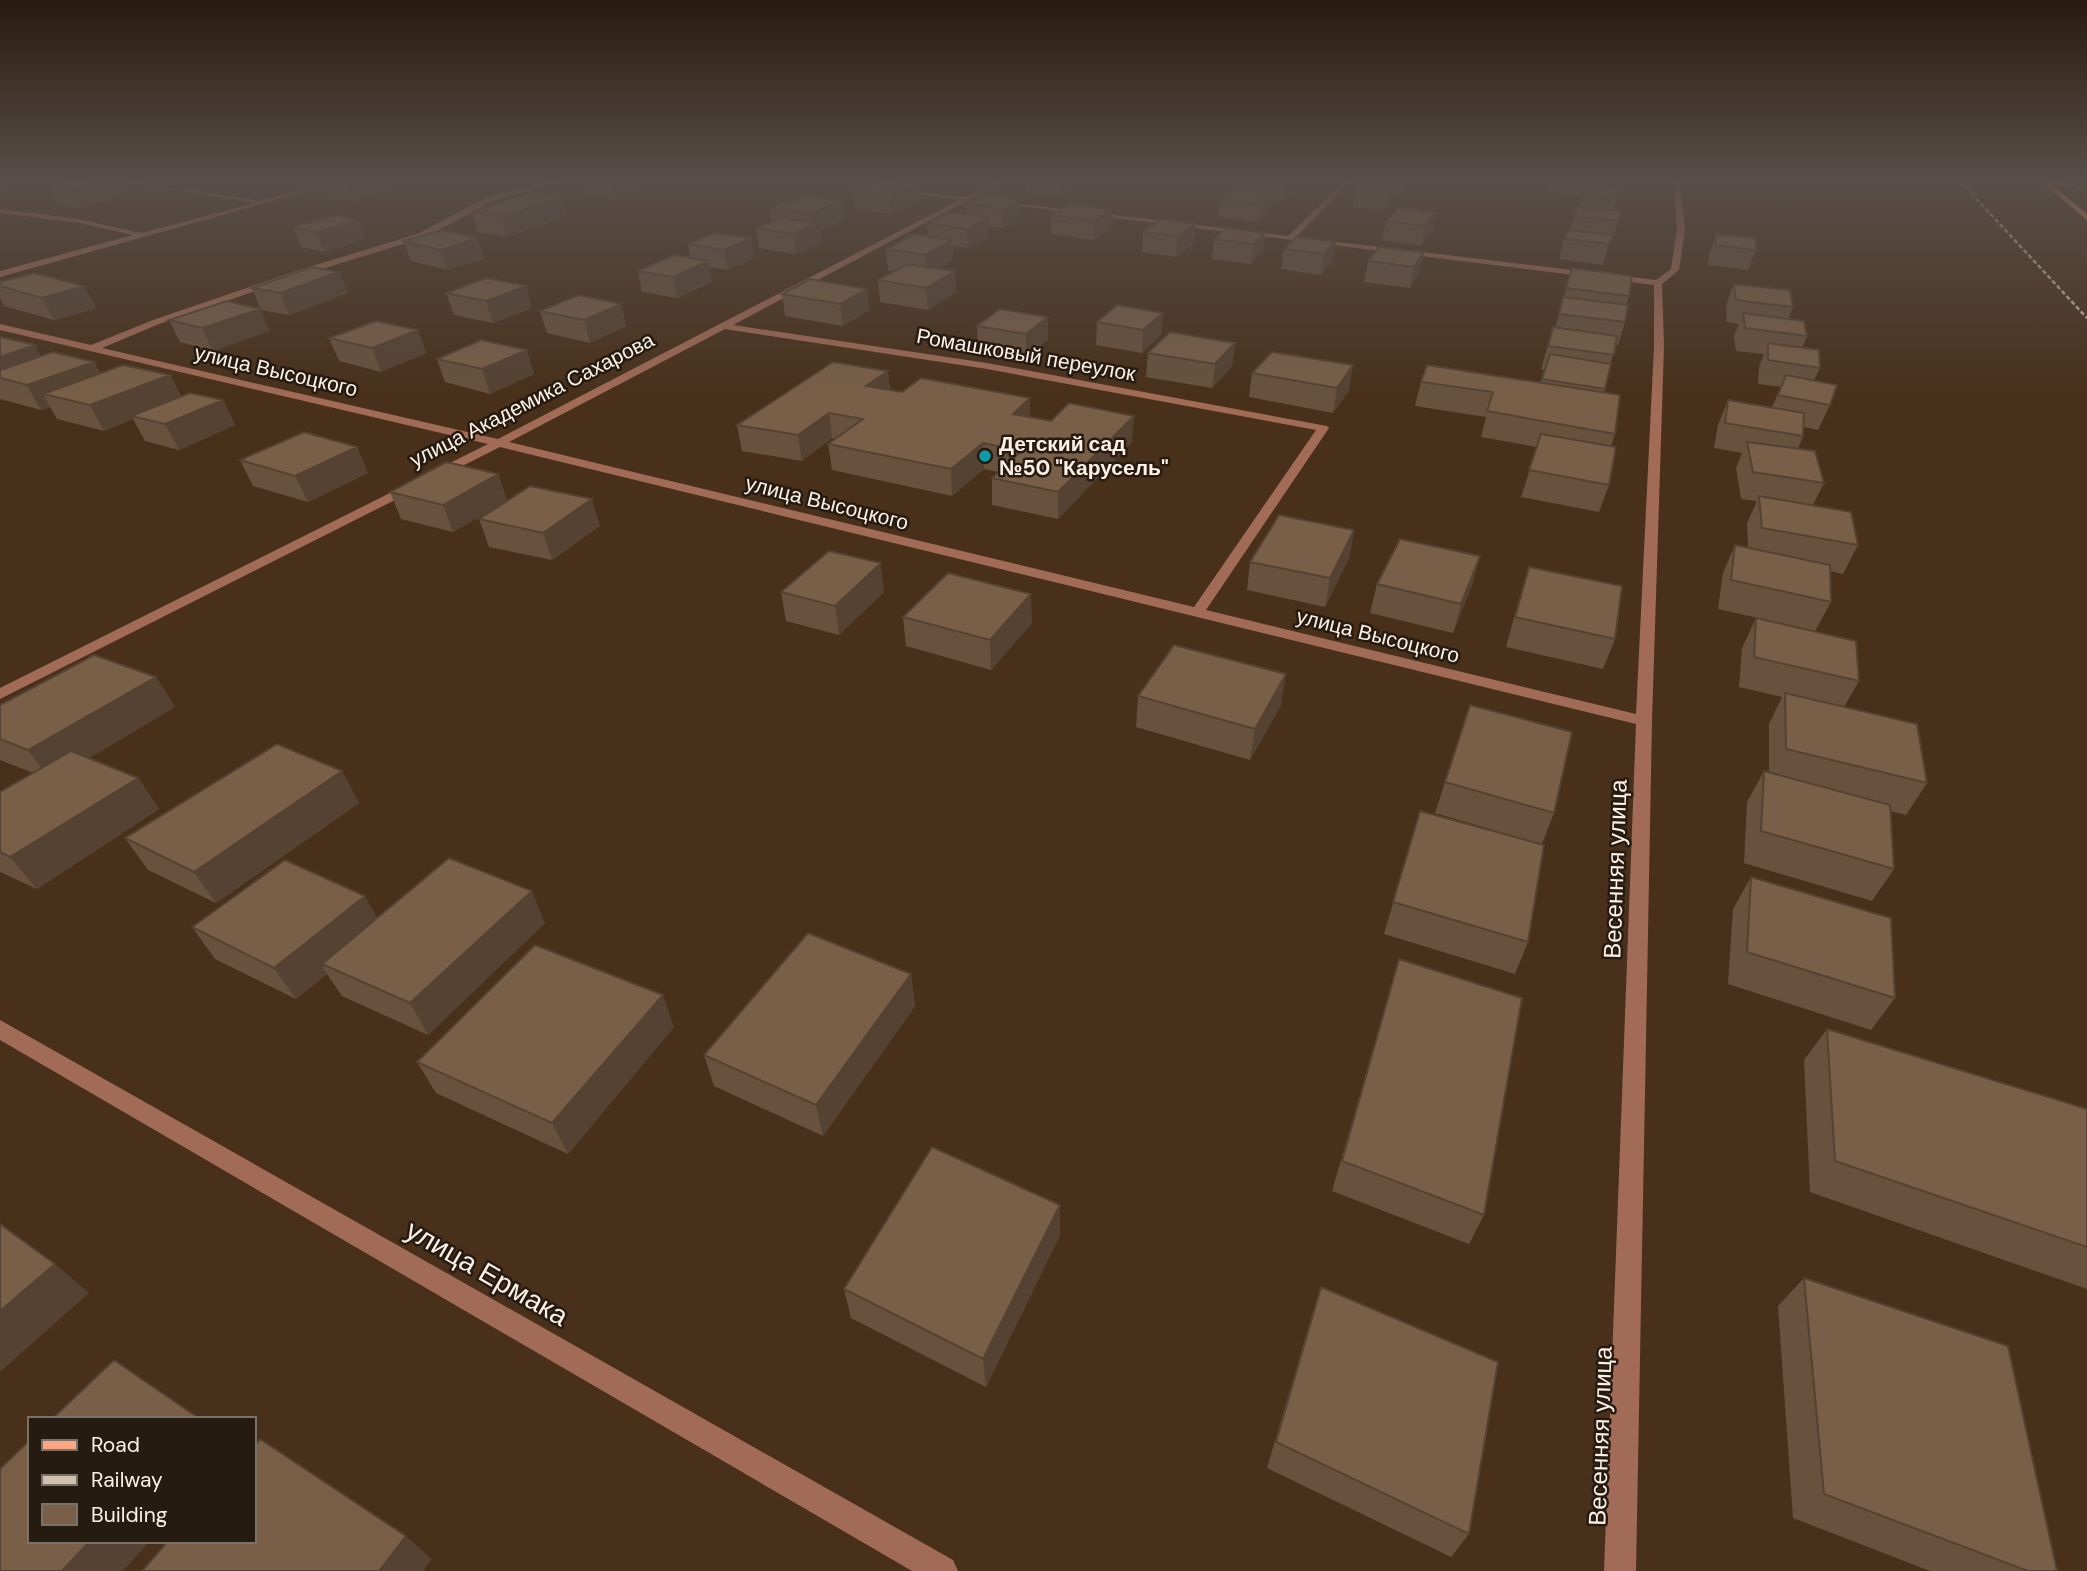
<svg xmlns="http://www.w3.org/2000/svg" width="2087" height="1571" font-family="'DM Sans',sans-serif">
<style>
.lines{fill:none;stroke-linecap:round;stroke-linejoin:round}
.minor{fill:#a16b57;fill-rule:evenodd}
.major{fill:#fea583;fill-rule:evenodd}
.rail{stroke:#d0c1b3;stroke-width:2.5;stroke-dasharray:4.5 2.5;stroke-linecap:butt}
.wall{fill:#68523e}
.shaded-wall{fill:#554232}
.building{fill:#795f48;stroke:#554232;stroke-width:2}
.culture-dot{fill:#0f9aa8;stroke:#261b11;stroke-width:2.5}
.labels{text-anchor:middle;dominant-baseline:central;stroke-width:5;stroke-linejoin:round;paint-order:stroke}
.far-street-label{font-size:21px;fill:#fdf1e6;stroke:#261b11}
.far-poi-label{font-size:21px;font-weight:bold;fill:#fdf1e6;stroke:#261b11;text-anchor:start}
.street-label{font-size:24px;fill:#fdf1e6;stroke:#261b11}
.near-street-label{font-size:28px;fill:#fdf1e6;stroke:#261b11}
</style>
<rect width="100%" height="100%" fill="#48301a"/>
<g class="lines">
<path class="minor" d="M 101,178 L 114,178 L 259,201 L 347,178 L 356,178 L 0,277 L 0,271 L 133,235 L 79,223 L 0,213 L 0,209 L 79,219 L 141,233 L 254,203 Z
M 563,178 L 572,178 L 493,201 L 423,238 L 302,275 L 159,324 L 102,348 L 498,439 L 959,200 L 792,178 L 966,197 L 1003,178 L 1010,178 L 733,325 L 987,363 L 1327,426 L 1329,428 L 1206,610 L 1636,714 L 1654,346 L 1654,285 L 994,203 L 998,201 L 1288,236 L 1348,178 L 1354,178 L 1296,237 L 1656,280 L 1671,269 L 1677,229 L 1673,178 L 1679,178 L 1685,229 L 1679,270 L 1662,284 L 1664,346 L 1652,721 L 1636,1571 L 1604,1571 L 1636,724 L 500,447 L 0,699 L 0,688 L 488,444 L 0,330 L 0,324 L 91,345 L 153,320 L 296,271 L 417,234 L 487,197 ZM 725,329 L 987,369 L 1316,430 L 1194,607 L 509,442 Z
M 2037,178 L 2046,178 L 2087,188 L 2087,192 Z
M 0,1020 L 953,1560 L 958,1571 L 912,1571 L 0,1040 Z"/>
<path class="major" d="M 2037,178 L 2044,178 L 2087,214 L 2087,220 Z"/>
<path class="rail" d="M 1957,178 L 2087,318"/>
</g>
<path class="wall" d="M 83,178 L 125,178 L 133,194 L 78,208 L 57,204 L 47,186 Z
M 329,178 L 392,178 L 396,189 L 351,202 L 327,198 L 320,180 Z
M 581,178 L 653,178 L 655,185 L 613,199 L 585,194 Z
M 916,178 L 971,178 L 958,184 Z
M 1026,178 L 1071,178 L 1071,189 L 1058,197 L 1026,193 Z
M 1251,178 L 1317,178 L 1309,186 L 1293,184 L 1292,193 L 1283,202 L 1271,200 L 1269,212 L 1259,222 L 1218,217 L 1220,199 L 1247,191 L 1248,180 Z
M 1368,178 L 1411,178 L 1409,187 L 1404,194 L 1392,193 L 1390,203 L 1383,210 L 1353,207 L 1356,188 L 1367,182 Z
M 1550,178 L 1594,178 L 1592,185 L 1620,188 L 1613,210 L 1621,211 L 1612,240 L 1610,240 L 1603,265 L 1559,259 L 1564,239 L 1570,230 L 1574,216 L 1580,207 L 1583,196 L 1546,192 Z
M 917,184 L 918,202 L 892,214 L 855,209 L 853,190 Z
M 1020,199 L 1020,218 L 1003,228 L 988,226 L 989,237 L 968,248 L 953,246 L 953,260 L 939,268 L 955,271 L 956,292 L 928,310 L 880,302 L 878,280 L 895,271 L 888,270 L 886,249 L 928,236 L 927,223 L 966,214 L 966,204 Z
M 1399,207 L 1433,231 L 1421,246 L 1382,240 L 1386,221 Z
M 770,208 L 845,220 L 820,230 L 821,243 L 796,254 L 759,248 L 756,228 L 772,221 Z
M 1112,210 L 1111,229 L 1093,240 L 1051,234 L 1051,215 Z
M 472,212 L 567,216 L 507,237 L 477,232 Z
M 1195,224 L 1194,243 L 1176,257 L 1142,252 L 1143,232 Z
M 293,227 L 366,239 L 324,252 L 301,247 Z
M 1265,233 L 1263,252 L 1251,264 L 1212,259 L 1214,239 Z
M 1716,234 L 1756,250 L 1748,270 L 1708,265 L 1709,254 Z
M 751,238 L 754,258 L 728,270 L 709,267 L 712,282 L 677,298 L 642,292 L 638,271 L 690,258 L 688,244 Z
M 404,241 L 484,259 L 447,270 L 411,261 Z
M 1336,242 L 1332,262 L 1321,275 L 1281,269 L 1284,249 Z
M 1424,252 L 1419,273 L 1410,288 L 1364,282 L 1368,261 Z
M 1572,268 L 1629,296 L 1626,305 L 1625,322 L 1618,345 L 1615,345 L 1604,393 L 1615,434 L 1611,446 L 1609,485 L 1599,512 L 1521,497 L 1537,447 L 1481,437 L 1486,417 L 1415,406 L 1421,382 L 1540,383 L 1545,370 L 1541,369 L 1553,327 L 1555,328 Z
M 339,272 L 348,293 L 289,315 L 261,310 L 252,288 Z
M 0,282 L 96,308 L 54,320 L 4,306 L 0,298 Z
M 1734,284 L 1793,307 L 1788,319 L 1807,336 L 1802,348 L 1820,368 L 1814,380 L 1830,405 L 1818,430 L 1804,427 L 1803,436 L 1798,449 L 1824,483 L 1813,505 L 1858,545 L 1843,574 L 1830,571 L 1831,602 L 1815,631 L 1718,609 L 1723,573 L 1735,545 L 1748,548 L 1747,523 L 1757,501 L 1741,499 L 1736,468 L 1742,453 L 1714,448 L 1718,425 L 1728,400 L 1772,407 L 1781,387 L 1758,384 L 1759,367 L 1764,354 L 1736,351 L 1734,336 L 1739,324 L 1727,322 L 1726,305 Z
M 867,289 L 869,310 L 843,326 L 785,316 L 782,294 Z
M 446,293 L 532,308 L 493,323 L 454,315 Z
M 621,304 L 626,326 L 590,343 L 547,333 L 540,311 Z
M 1117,305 L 1161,335 L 1142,353 L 1096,345 L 1097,322 Z
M 1048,317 L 1048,340 L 1026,357 L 978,349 L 977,326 Z
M 169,320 L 270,331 L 213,351 L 180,342 Z
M 418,330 L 426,353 L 381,372 L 339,361 L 329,338 Z
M 0,337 L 41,356 L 94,362 L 100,373 L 170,375 L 181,396 L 223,400 L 235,425 L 179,450 L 145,441 L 133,419 L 104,431 L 57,419 L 50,407 L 41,410 L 0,399 Z
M 1235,343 L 1232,366 L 1212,388 L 1146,377 L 1148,353 Z
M 437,359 L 534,374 L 490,394 L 445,382 Z
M 1252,373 L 1349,390 L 1333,413 L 1249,397 Z
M 890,390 L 1030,417 L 1132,442 L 1058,519 L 992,505 L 992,478 L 998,472 L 984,469 L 952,496 L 832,470 L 828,444 L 835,439 L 832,438 L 802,461 L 742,451 L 737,425 Z
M 357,447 L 368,473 L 308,502 L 253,486 L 240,460 Z
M 498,474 L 507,501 L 453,532 L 401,519 L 390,492 Z
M 479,519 L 600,526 L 552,560 L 489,547 Z
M 1354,530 L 1349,558 L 1325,607 L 1247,590 L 1250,562 Z
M 1480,556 L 1472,585 L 1453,633 L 1370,613 L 1377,584 Z
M 1529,567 L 1615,639 L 1603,669 L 1506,647 L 1520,596 Z
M 781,592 L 884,592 L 839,635 L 786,621 Z
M 903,617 L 1032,623 L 991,670 L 906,646 Z
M 1756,618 L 1859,681 L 1844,707 L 1927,783 L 1906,815 L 1890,811 L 1894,869 L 1872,901 L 1744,863 L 1747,802 L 1764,771 L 1769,772 L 1769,724 L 1782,697 L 1739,687 L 1742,648 Z
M 156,677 L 175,707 L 89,758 L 138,778 L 159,809 L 37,889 L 0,872 L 0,792 L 33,773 L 0,760 L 0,705 Z
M 1138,696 L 1281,705 L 1250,760 L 1136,727 Z
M 342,771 L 359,803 L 216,903 L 148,870 L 125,838 Z
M 1445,782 L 1554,813 L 1542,844 L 1528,942 L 1515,974 L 1384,934 L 1420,811 L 1507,834 L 1435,813 Z
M 1751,877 L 1895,998 L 1871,1030 L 1728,984 L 1733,909 Z
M 377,918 L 545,923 L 428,1035 L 342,996 L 327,974 L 296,999 L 215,959 L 192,927 Z
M 1399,959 L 1484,1215 L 1469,1244 L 1332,1191 Z
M 911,974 L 915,1006 L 823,1136 L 714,1086 L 704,1055 Z
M 674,1027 L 568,1154 L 436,1093 L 417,1062 Z
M 1827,1029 L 2087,1109 L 2087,1289 L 1810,1192 L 1804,1060 Z
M 1060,1235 L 986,1387 L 851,1318 L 844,1289 Z
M 1804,1278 L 2057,1571 L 1930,1571 L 1793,1518 L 1778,1306 Z
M 1321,1287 L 1469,1534 L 1451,1557 L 1267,1468 L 1312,1315 Z"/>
<path class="shaded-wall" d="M 0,178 L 48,178 L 50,180 L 0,192 Z
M 119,178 L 125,178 L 133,194 L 78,208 L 69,189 Z
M 367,178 L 392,178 L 396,189 L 351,202 L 345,184 Z
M 619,178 L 653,178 L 655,185 L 613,199 L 609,181 Z
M 958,178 L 971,178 L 958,184 Z
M 1060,178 L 1071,178 L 1071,189 L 1058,197 L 1058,179 Z
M 1292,178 L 1294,178 L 1292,193 L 1283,202 L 1285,183 Z
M 1310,178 L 1317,178 L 1309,186 Z
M 1407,178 L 1411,178 L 1409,187 L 1404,194 Z
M 917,184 L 918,202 L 892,214 L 890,195 Z
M 1394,185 L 1390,203 L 1383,210 L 1387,192 Z
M 1272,194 L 1269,212 L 1259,222 L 1261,203 Z
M 562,197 L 567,216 L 507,237 L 502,217 Z
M 1020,199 L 1020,218 L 1003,228 L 1002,209 Z
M 843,201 L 845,220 L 820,230 L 821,243 L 796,254 L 793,234 L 811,227 L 809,214 Z
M 1112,210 L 1111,229 L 1093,240 L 1094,221 Z
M 1437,212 L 1433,231 L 1421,246 L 1425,226 Z
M 988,217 L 989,237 L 968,248 L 967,229 Z
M 359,220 L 366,239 L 324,252 L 316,232 Z
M 1195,224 L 1194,243 L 1176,257 L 1177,236 Z
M 1265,233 L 1263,252 L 1251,264 L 1253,244 Z
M 478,238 L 484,259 L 447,270 L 440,250 Z
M 751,238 L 754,258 L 728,270 L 724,250 Z
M 952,240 L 953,260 L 926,276 L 925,255 Z
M 1336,242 L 1332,262 L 1321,275 L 1324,254 Z
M 1424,252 L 1419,273 L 1410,288 L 1414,267 Z
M 708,261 L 712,282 L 677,298 L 673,277 Z
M 955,271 L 956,292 L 928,310 L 926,288 Z
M 339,272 L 348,293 L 289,315 L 280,293 Z
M 84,286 L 96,308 L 54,320 L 42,298 Z
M 526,286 L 532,308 L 493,323 L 486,301 Z
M 867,289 L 869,310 L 843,326 L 840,304 Z
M 621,304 L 626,326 L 590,343 L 584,320 Z
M 260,309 L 270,331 L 213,351 L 202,328 Z
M 1163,313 L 1161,335 L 1142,353 L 1143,330 Z
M 1048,317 L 1048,340 L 1026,357 L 1026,334 Z
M 418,330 L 426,353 L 381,372 L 372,348 Z
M 1235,343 L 1232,366 L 1212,388 L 1215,364 Z
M 35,345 L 48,369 L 0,378 L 0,357 Z
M 527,350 L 534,374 L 490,394 L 482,369 Z
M 94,362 L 107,386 L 43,394 L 50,407 L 41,410 L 27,385 Z
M 1353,365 L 1349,390 L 1333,413 L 1337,388 Z
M 888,371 L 891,395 L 866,386 Z
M 170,375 L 182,399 L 131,416 L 133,419 L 104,431 L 90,405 Z
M 1030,398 L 1030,423 L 1013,414 Z
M 223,400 L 235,425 L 179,450 L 165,424 Z
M 829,413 L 832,438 L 802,461 L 798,435 Z
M 1134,416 L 1132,442 L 1058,519 L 1058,492 Z
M 983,443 L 984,469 L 952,496 L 951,469 Z
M 357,447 L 368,473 L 308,502 L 295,476 Z
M 498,474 L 507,501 L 453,532 L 443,505 Z
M 592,499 L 600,526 L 552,560 L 543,533 Z
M 1354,530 L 1349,558 L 1325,607 L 1330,578 Z
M 1480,556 L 1472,585 L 1453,633 L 1461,604 Z
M 881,563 L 884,592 L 839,635 L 835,606 Z
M 1031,594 L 1032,623 L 991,670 L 990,640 Z
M 1286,674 L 1281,705 L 1250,760 L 1255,729 Z
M 156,677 L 175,707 L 51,781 L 28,750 Z
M 342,771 L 359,803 L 216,903 L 194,872 Z
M 138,778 L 159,809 L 37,889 L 10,857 Z
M 532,891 L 545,923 L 428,1035 L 410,1003 Z
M 365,896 L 383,928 L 322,964 L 327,974 L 296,999 L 274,968 Z
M 911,974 L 915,1006 L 823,1136 L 816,1105 Z
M 663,995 L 674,1027 L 568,1154 L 552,1123 Z
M 1060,1205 L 1060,1235 L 986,1387 L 983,1359 Z
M 55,1264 L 89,1293 L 0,1372 L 0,1311 Z
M 406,1536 L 432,1559 L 423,1571 L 379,1571 Z
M 90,1541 L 150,1541 L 123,1571 L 62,1571 Z"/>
<path class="building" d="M 83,178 L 119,178 L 69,189 L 47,186 Z
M 329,178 L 367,178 L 345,184 L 320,180 Z
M 588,178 L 619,178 L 609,181 Z
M 1251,178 L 1292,178 L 1285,183 L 1248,180 Z
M 881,179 L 917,184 L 890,195 L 853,190 Z
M 1363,182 L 1394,185 L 1387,192 L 1356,188 Z
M 1587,184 L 1620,188 L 1617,198 L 1584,194 Z
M 1231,189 L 1272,194 L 1261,203 L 1220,199 Z
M 533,192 L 562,197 L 502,217 L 472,212 Z
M 805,195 L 843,201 L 809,214 L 770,208 Z
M 984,195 L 1020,199 L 1002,209 L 966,204 Z
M 1070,204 L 1112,210 L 1094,221 L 1051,215 Z
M 1577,206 L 1621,211 L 1618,221 L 1574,216 Z
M 1399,207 L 1437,212 L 1425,226 L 1386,221 Z
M 949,212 L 988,217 L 967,229 L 927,223 Z
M 337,215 L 359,220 L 316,232 L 293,227 Z
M 782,218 L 819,223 L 793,234 L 756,228 Z
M 1162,219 L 1195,224 L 1177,236 L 1143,232 Z
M 1227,228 L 1265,233 L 1253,244 L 1214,239 Z
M 442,230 L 478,238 L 440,250 L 404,241 Z
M 1568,230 L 1612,235 L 1609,244 L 1564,239 Z
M 715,233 L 751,238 L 724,250 L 688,244 Z
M 914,234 L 952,240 L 925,255 L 886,249 Z
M 1716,234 L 1756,238 L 1756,250 L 1715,245 Z
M 1297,237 L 1336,242 L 1324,254 L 1284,249 Z
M 1379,247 L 1424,252 L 1414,267 L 1368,261 Z
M 674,255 L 708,261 L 673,277 L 638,271 Z
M 908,264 L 955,271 L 926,288 L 878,280 Z
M 312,267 L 339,272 L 280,293 L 252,288 Z
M 1572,268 L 1632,276 L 1629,296 L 1566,288 Z
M 34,273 L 84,286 L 42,298 L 0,286 L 0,282 Z
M 486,278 L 526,286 L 486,301 L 446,293 Z
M 810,279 L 867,289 L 840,304 L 782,294 Z
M 1734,284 L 1790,290 L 1793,307 L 1736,300 Z
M 579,295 L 621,304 L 584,320 L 540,311 Z
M 1563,297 L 1628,305 L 1625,322 L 1559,314 Z
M 227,301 L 260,309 L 202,328 L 169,320 Z
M 1117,305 L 1163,313 L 1143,330 L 1097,322 Z
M 1000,309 L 1048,317 L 1026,334 L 977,326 Z
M 1743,313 L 1804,321 L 1807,336 L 1745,328 Z
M 376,321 L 418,330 L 372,348 L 329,338 Z
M 1553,327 L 1617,336 L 1614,355 L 1548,346 Z
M 1170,332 L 1235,343 L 1215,364 L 1148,353 Z
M 0,337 L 35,345 L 0,357 Z
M 481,340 L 527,350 L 482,369 L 437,359 Z
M 1768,343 L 1819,350 L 1820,368 L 1768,360 Z
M 53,352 L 94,362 L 27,385 L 0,378 L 0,370 Z
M 1272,352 L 1353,365 L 1337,388 L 1252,373 Z
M 1550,354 L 1611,364 L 1605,389 L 1542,379 Z
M 833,362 L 888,371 L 866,386 L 902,392 L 921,378 L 1030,398 L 1013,414 L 1051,421 L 1069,403 L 1134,416 L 1058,492 L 992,478 L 1021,451 L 983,443 L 951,469 L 828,444 L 863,419 L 829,413 L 798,435 L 737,425 Z
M 123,365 L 170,375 L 90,405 L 43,394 Z
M 1427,365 L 1620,395 L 1615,434 L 1487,411 L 1493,392 L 1421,382 Z
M 1786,375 L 1837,385 L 1830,405 L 1778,395 Z
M 190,393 L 223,400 L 165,424 L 131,416 Z
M 1728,400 L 1804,413 L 1803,436 L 1725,423 Z
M 304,432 L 357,447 L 295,476 L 240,460 Z
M 1541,434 L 1616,447 L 1609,485 L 1529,470 Z
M 1747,442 L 1815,451 L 1824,483 L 1753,472 Z
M 446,462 L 498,474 L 443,505 L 390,492 Z
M 530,486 L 592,499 L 543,533 L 479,519 Z
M 1759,496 L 1851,512 L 1858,545 L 1762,528 Z
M 1279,515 L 1354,530 L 1330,578 L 1250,562 Z
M 1400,539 L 1480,556 L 1461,604 L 1377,584 Z
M 1735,545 L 1830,565 L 1831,602 L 1731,580 Z
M 829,551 L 881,563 L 835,606 L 781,592 Z
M 1529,567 L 1622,586 L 1615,639 L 1515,617 Z
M 948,573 L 1031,594 L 990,640 L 903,617 Z
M 1756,618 L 1856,641 L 1859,681 L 1754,657 Z
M 1174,645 L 1286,674 L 1255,729 L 1138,696 Z
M 94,655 L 156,677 L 28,750 L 0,739 L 0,705 Z
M 1785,693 L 1917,724 L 1927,783 L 1786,749 Z
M 1470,705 L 1572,732 L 1554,813 L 1445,782 Z
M 277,744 L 342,771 L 194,872 L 125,838 Z
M 71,751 L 138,778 L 10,857 L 0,852 L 0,792 Z
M 1764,771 L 1890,805 L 1894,869 L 1761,831 Z
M 1420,811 L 1544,845 L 1528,942 L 1393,902 Z
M 449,858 L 532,891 L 410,1003 L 322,964 Z
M 285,860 L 365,896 L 274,968 L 192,927 Z
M 1751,877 L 1891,918 L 1895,998 L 1747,952 Z
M 808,933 L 911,974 L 816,1105 L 704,1055 Z
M 535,945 L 663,995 L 552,1123 L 417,1062 Z
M 1399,959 L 1522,998 L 1484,1215 L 1342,1161 Z
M 1827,1029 L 2087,1109 L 2087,1247 L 1835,1161 Z
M 932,1147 L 1060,1205 L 983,1359 L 844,1289 Z
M 0,1224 L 55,1264 L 0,1311 Z
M 1804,1278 L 2008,1346 L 2057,1571 L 2028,1571 L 1824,1494 Z
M 1321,1287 L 1498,1362 L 1469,1534 L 1276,1442 Z
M 114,1360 L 200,1419 L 52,1419 Z
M 260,1439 L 406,1536 L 379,1571 L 142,1571 L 168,1541 L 254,1541 L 254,1446 Z
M 30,1440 L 30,1541 L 90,1541 L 62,1571 L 0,1571 L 0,1469 Z"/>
<linearGradient id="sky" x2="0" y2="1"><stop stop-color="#281a0e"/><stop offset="0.45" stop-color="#584e49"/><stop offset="1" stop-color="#584e49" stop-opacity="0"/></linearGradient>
<rect width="2087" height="397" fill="url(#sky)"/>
<circle class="culture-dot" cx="985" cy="456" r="7"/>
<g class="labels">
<g class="far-street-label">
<text transform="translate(1026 355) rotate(10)">Ромашковый переулок</text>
<text transform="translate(276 371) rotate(13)">улица Высоцкого</text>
<text transform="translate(532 400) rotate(-27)">улица Академика Сахарова</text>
<text transform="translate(827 503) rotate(14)">улица Высоцкого</text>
<text transform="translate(1378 636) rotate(14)">улица Высоцкого</text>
</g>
<g class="far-poi-label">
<text x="999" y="444">Детский сад<tspan x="999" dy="24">№50 "Карусель"</tspan></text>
</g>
<g class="street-label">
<text transform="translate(1615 869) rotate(-88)">Весенняя улица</text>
<text transform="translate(1600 1436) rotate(-88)">Весенняя улица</text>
</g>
<g class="near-street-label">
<text transform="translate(487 1273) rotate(30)">улица Ермака</text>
</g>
</g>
<rect x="28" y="1417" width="228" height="126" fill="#261b11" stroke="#7c7166" stroke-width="2"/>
<rect x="42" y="1440" width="35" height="10" fill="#fea583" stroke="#7c7166" stroke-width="2"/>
<text x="91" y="1452" font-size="21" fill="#fdf1e6">Road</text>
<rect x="42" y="1475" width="35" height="10" fill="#d0c1b3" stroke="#7c7166" stroke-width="2"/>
<text x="91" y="1487" font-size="21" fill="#fdf1e6">Railway</text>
<rect x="42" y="1504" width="35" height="21" fill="#795f48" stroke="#7c7166" stroke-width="2"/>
<text x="91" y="1522" font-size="21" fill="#fdf1e6">Building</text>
</svg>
